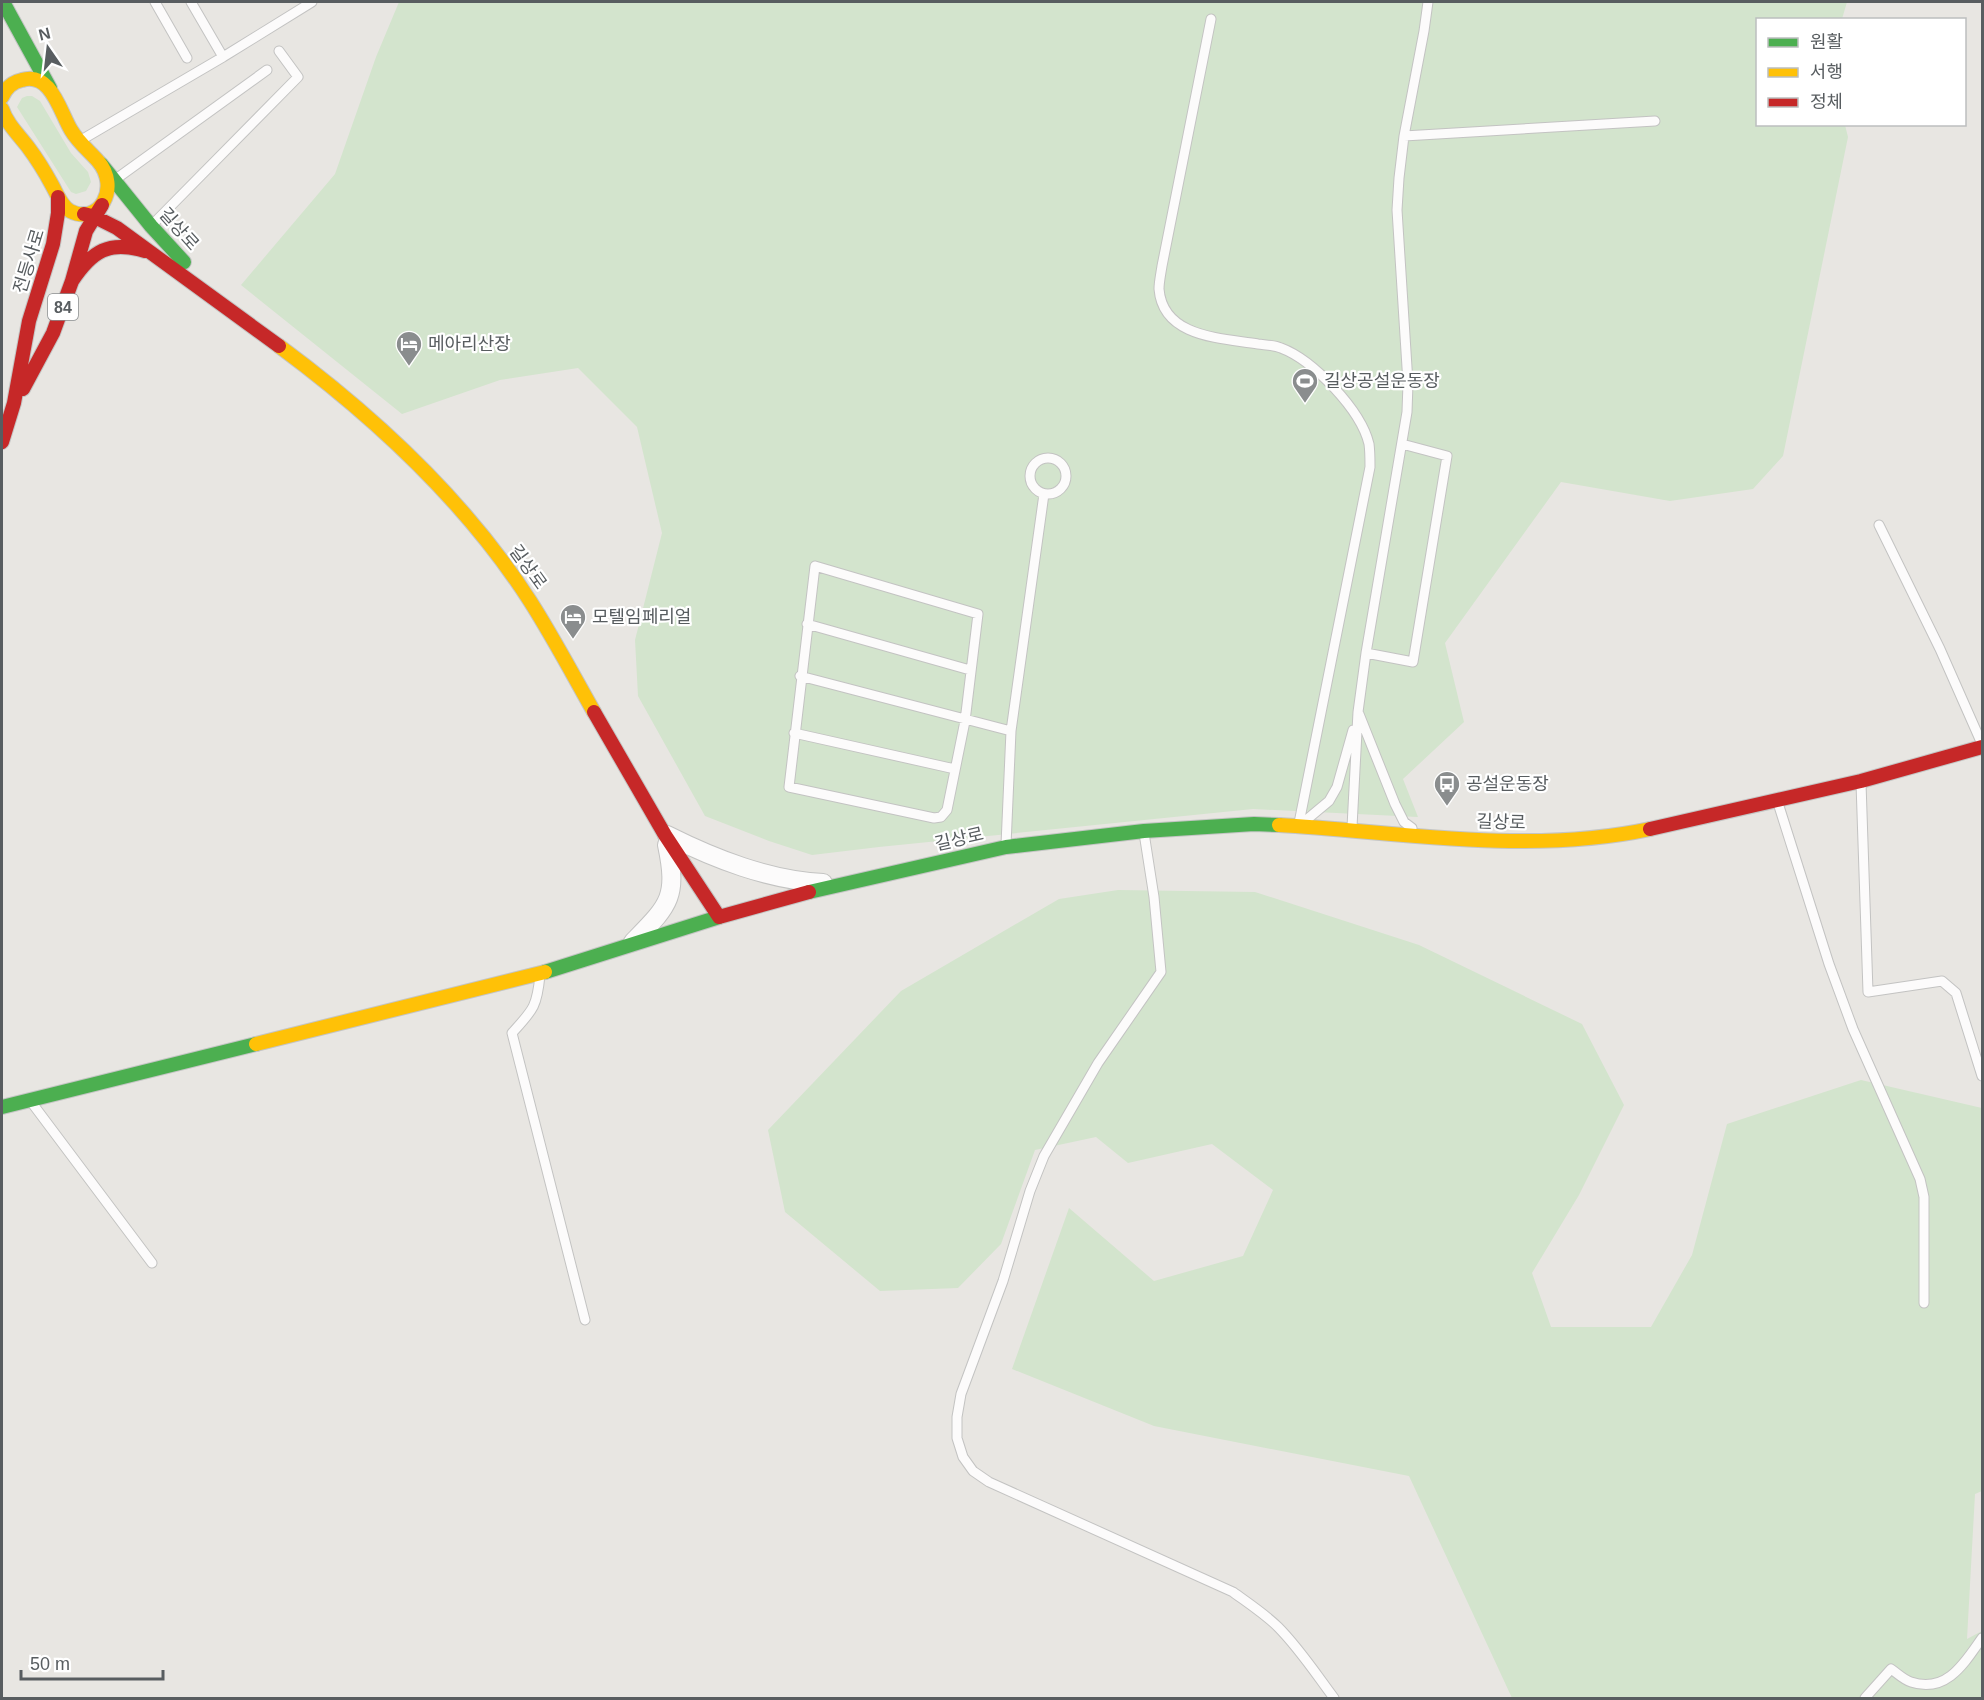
<svg xmlns="http://www.w3.org/2000/svg" width="1984" height="1700" font-family="Helvetica,'Noto Sans KR',sans-serif">
<style>
.green{fill:#d3e4cd}
.lines{fill:none;stroke-linecap:round;stroke-linejoin:round}
.lane-casing{stroke:#c3c3c2;stroke-width:11}
.street-casing{stroke:#c3c3c2;stroke-width:20}
.fast-casing{stroke:#c4c5c4;stroke-width:16}
.slow-casing{stroke:#c4c5c4;stroke-width:16}
.jam-casing{stroke:#c4c5c4;stroke-width:16}
.lane{stroke:#fcfbfb;stroke-width:9}
.street{stroke:#fcfbfb;stroke-width:18}
.fast{stroke:#4caf50;stroke-width:14}
.slow{stroke:#ffc107;stroke-width:14}
.jam{stroke:#c62828;stroke-width:14}
.labels{text-anchor:middle;dominant-baseline:central;stroke-width:4.5;stroke-linejoin:round;paint-order:stroke}
.shield{fill:#fff;stroke:#8a8e90;stroke-width:1.5}
.shield-label{font-size:16px;font-weight:bold;fill:#585d60}
.street-label{font-size:18px;fill:#585d60;stroke:#fff}
.poi-label{font-size:18px;fill:#585d60;stroke:#fff;text-anchor:start}
</style>
<rect width="100%" height="100%" fill="#e8e6e2"/>
<path class="green" d="M 399,2 L 1847,2 L 1842,19 L 1758,20 L 1758,124 L 1845,125 L 1848,137 L 1783,456 L 1753,489 L 1670,501 L 1561,482 L 1445,643 L 1464,722 L 1403,779 L 1418,817 L 1253,809 L 879,847 L 812,855 L 769,841 L 705,816 L 638,696 L 635,640 L 662,533 L 637,427 L 578,368 L 500,380 L 402,414 L 241,285 L 335,174 L 376,57 Z
M 27,96 L 32,96 L 40,101 L 71,153 L 88,172 L 91,182 L 86,191 L 76,194 L 71,192 L 17,107 L 22,98 Z
M 1118,890 L 1255,892 L 1419,945 L 1582,1024 L 1624,1105 L 1579,1195 L 1532,1273 L 1551,1327 L 1651,1327 L 1692,1255 L 1727,1124 L 1861,1080 L 1982,1108 L 1982,1491 L 1975,1494 L 1967,1639 L 1982,1631 L 1982,1698 L 1512,1698 L 1409,1476 L 1154,1426 L 1012,1369 L 1069,1208 L 1154,1281 L 1243,1256 L 1273,1190 L 1212,1144 L 1128,1163 L 1096,1137 L 1035,1150 L 1001,1244 L 958,1288 L 880,1291 L 785,1212 L 768,1130 L 901,991 L 1059,899 Z"/>
<g class="lines">
<g class="lane-casing">
<path id="lane" d="M 155,2 L 187,58
M 191,2 L 223,57
M 1211,19 L 1162,266 C 1161,273 1159,282 1159,289 C 1163,338 1222,338 1258,344 C 1265,345 1274,345 1281,348 C 1313,360 1361,410 1369,444 C 1370,451 1370,460 1370,467 L 1299,823
M 1404,136 L 1655,121
M 83,139 L 223,57 L 312,2
M 116,179 L 267,70
M 153,224 L 298,77 L 279,51
M1030 476a18 18 0 1 1 36 0a18 18 0 1 1-36 0Z
M 1879,525 L 1940,649 L 1982,744
M 815,566 L 978,614 L 965,721 L 947,810 L 941,817 L 934,818 L 789,787 Z
M 807,624 L 970,670
M 1366,653 L 1413,662 L 1447,456 L 1402,444
M 800,676 L 1011,731
M 1359,714 L 1395,804 L 1404,822 L 1412,828
M 794,733 L 955,769
M 1861,783 L 1868,992 L 1942,981 L 1956,993 L 1982,1076
M 1778,803 L 1829,964 L 1853,1029 L 1920,1179 L 1924,1197 L 1924,1303
M 1305,821 L 1329,801 L 1337,787 L 1353,730
M 1352,827 L 1358,712 L 1366,653 L 1407,412 L 1408,383 L 1397,210 L 1399,178 L 1404,136 L 1424,31 L 1428,2
M 1144,833 L 1154,897 L 1161,972 L 1098,1063 L 1044,1156 L 1030,1191 L 1003,1281 L 961,1394 L 957,1417 L 957,1438 L 963,1457 L 973,1471 L 989,1482 L 1233,1592 C 1248,1603 1265,1614 1278,1627 C 1299,1648 1316,1674 1334,1698
M 1006,845 L 1011,731 L 1044,494
M 540,975 C 537,1007 533,1010 512,1033 L 585,1320
M 32,1103 L 152,1263
M 1865,1698 L 1891,1669 C 1897,1673 1904,1680 1911,1682 C 1947,1694 1965,1662 1982,1638"/>
</g>
<g class="street-casing">
<path id="street" d="M 667,835 C 715,859 768,880 823,883
M 633,942 C 669,905 678,898 667,845"/>
</g>
<g class="fast-casing">
<path id="fast" d="M 3,2 L 50,88
M 101,164 L 151,226 L 184,262
M 809,892 L 1006,847 L 1144,831 L 1254,824 L 1279,825
M 545,972 L 719,917
M 2,1107 L 256,1044"/>
</g>
<g class="slow-casing">
<path id="slow" d="M 2,97 C 6,88 12,82 22,80 C 51,71 60,112 71,130 C 78,142 89,151 98,161 C 121,188 99,226 70,211 C 61,206 57,194 52,185 C 45,172 37,159 28,147 C 18,134 7,124 2,109
M 279,346 C 375,417 465,500 530,601 C 553,637 573,675 594,712
M 1279,825 C 1401,832 1529,855 1650,829
M 256,1044 L 545,972"/>
</g>
<g class="jam-casing">
<path id="jam" d="M 84,214 L 95,217 L 117,228 L 279,346
M 72,281 C 92,251 109,240 145,251
M 23,389 L 53,333 L 72,281 L 86,231 L 102,205
M 2,442 L 14,403 L 29,321 L 53,244 L 58,213 L 58,197
M 594,712 L 665,835 L 719,917 L 809,892
M 1650,829 L 1861,781 L 1982,747"/>
</g>
<use href="#lane" class="lane"/>
<use href="#street" class="street"/>
<use href="#fast" class="fast"/>
<use href="#slow" class="slow"/>
<use href="#jam" class="jam"/>
</g>
<defs>
<g id="hotel-pin" transform="scale(1.35)"><path d="M0 17L-7.5 6A9.5 9.5 0 1 1 7.5 6Z" fill="#8a8d8e" stroke="#fff"/><path d="M-6-4.5h1.5V1H6V5H4.5V3h-9V5H-6ZM-4 0a1.8 1.8 0 1 1 3.6 0ZM.5 0V-2.5h3Q6-2.5 6 0Z" fill="#fff"/></g>
<g id="stadium-pin" transform="scale(1.35)"><path d="M0 17L-7.5 6A9.5 9.5 0 1 1 7.5 6Z" fill="#8a8d8e" stroke="#fff"/><path d="M0-5a6.5 5 0 1 0 0 10a6.5 5 0 1 0 0-10ZM-3.5-1.8h7v3.6h-7Z" fill="#fff"/></g>
<g id="bus-pin" transform="scale(1.35)"><path d="M0 17L-7.5 6A9.5 9.5 0 1 1 7.5 6Z" fill="#8a8d8e" stroke="#fff"/><path d="M-5-6H5V4H4V6H2V4H-2V6H-4V4H-5ZM-3.5-4V0h7V-4ZM-3.5 1.2v1.5H-2V1.2ZM2 1.2v1.5H3.5V1.2Z" fill="#fff"/></g>
</defs>
<g fill-rule="evenodd">
<use href="#hotel-pin" x="409" y="344"/>
<use href="#stadium-pin" x="1305" y="381"/>
<use href="#hotel-pin" x="573" y="617"/>
<use href="#bus-pin" x="1447" y="784"/>
</g>
<g class="labels">
<rect class="shield" x="48" y="294" width="30" height="26" rx="4.5"/>
<g class="shield-label">
<text x="63" y="307">84</text>
</g>
<g class="street-label">
<text transform="translate(179 229) rotate(48)">길상로</text>
<text transform="translate(29 261) rotate(-73)">전등사로</text>
<text transform="translate(528 567) rotate(54)">길상로</text>
<text transform="translate(1501 822) rotate(2)">길상로</text>
<text transform="translate(959 839) rotate(-13)">길상로</text>
</g>
<g class="poi-label">
<text x="428" y="344">메아리산장</text>
<text x="1324" y="381">길상공설운동장</text>
<text x="592" y="617">모텔임페리얼</text>
<text x="1466" y="784">공설운동장</text>
</g>
</g>
<rect width="1984" height="1700" fill="none" stroke="#585d60" stroke-width="6"/>
<rect x="1756" y="18" width="210" height="108" fill="#ffffff" stroke="#bcbebf" stroke-width="1.5"/>
<rect x="1768" y="38" width="30" height="9" fill="#4caf50" stroke="#bcbebf" stroke-width="1.5"/>
<text x="1810" y="48" font-size="18" fill="#585d60">원활</text>
<rect x="1768" y="68" width="30" height="9" fill="#ffc107" stroke="#bcbebf" stroke-width="1.5"/>
<text x="1810" y="78" font-size="18" fill="#585d60">서행</text>
<rect x="1768" y="98" width="30" height="9" fill="#c62828" stroke="#bcbebf" stroke-width="1.5"/>
<text x="1810" y="108" font-size="18" fill="#585d60">정체</text>
<g transform="translate(48 48) rotate(346)" stroke="#ffffff" stroke-width="4.5" paint-order="stroke">
<path d="M0-4.5L10 22L0 15L-10 22Z" fill="#585d60"/>
<text y="-9" font-size="16" font-weight="bold" text-anchor="middle" fill="#585d60">N</text>
</g>
<path d="M21 1670v9h142v-9" fill="none" stroke="#585d60" stroke-width="3"/>
<text x="30" y="1670" font-size="18" fill="#585d60" stroke="#ffffff" stroke-width="4.5" paint-order="stroke">50 m</text>
</svg>
